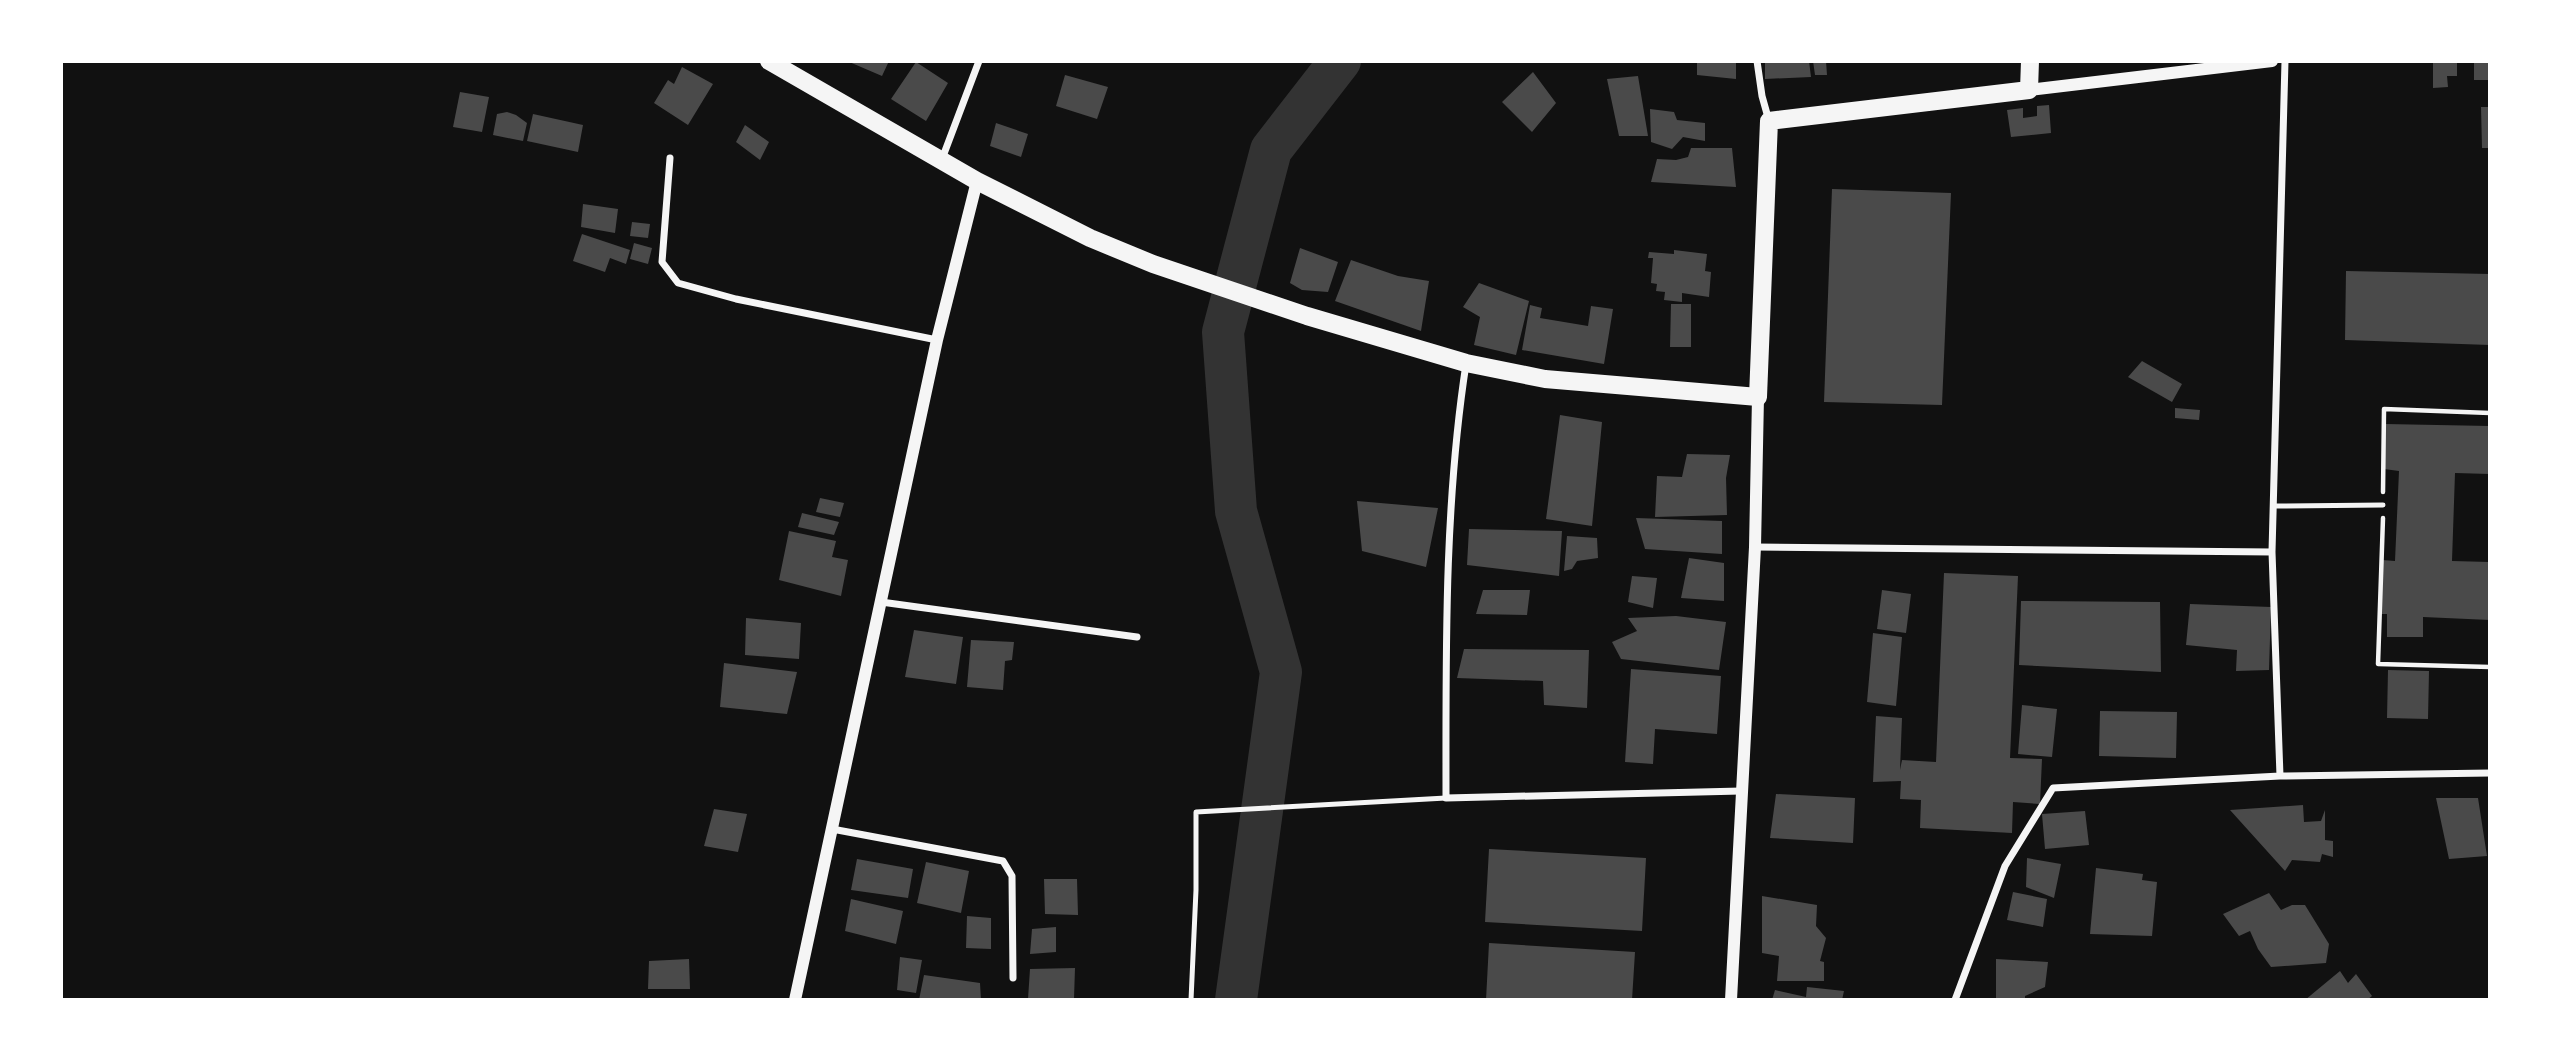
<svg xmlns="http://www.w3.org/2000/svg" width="2551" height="1061" font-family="Signika,sans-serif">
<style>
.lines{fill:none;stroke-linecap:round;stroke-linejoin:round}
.river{stroke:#333;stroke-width:42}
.building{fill:#4a4a4a}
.path{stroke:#f5f5f5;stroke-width:4.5}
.service{stroke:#f5f5f5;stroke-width:5}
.minor{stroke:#f5f5f5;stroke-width:7}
.tertiary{stroke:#f5f5f5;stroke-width:12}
.primary{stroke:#f5f5f5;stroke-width:18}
</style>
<rect width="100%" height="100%" fill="#111"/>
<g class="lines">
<path class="river" d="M 1236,1000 L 1281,672 L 1236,511 L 1223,332 L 1271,150 L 1340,61"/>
</g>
<path class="building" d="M 847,61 L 889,61 L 882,76 Z
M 1697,61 L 1736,61 L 1736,79 L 1697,75 Z
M 1765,61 L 1809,61 L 1811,77 L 1765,79 Z
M 1813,61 L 1826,61 L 1827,75 L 1815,75 Z
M 2433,61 L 2457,61 L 2457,76 L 2447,76 L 2448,87 L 2433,88 Z
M 2474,61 L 2488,61 L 2489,80 L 2474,80 Z
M 916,62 L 948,83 L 926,121 L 891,99 Z
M 682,67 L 713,84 L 688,125 L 654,103 L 668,80 L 674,84 Z
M 1533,72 L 1556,103 L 1532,132 L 1502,102 Z
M 1065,75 L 1108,87 L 1097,119 L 1056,106 Z
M 1638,76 L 1648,136 L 1619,136 L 1607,79 Z
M 460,92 L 489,97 L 482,132 L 453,127 Z
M 2049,105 L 2051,133 L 2011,137 L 2007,110 L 2023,108 L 2023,118 L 2037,116 L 2037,106 Z
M 2481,107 L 2490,107 L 2490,148 L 2482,148 Z
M 1650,109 L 1674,112 L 1677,120 L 1705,123 L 1705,141 L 1683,137 L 1672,149 L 1651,142 Z
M 507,112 L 516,115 L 527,123 L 523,141 L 493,135 L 497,114 Z
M 533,114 L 583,125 L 578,152 L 527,141 Z
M 996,123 L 1028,134 L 1021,157 L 990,146 Z
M 745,125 L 769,142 L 760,160 L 736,142 Z
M 1691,148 L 1732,148 L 1736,187 L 1651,182 L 1657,159 L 1676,160 L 1688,157 Z
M 1832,189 L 1951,193 L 1942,405 L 1824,402 Z
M 583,204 L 618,209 L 615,233 L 581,227 Z
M 632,222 L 650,224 L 648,238 L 630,236 Z
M 582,234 L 630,250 L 626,264 L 610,258 L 605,272 L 573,261 Z
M 634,243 L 652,248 L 648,264 L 630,259 Z
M 1300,248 L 1338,262 L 1328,292 L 1302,290 L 1290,283 Z
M 1674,250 L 1707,254 L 1705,271 L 1711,272 L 1709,297 L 1682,293 L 1682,302 L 1664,300 L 1665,292 L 1656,291 L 1657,284 L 1651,283 L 1653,258 L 1648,258 L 1649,252 L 1674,254 Z
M 1351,260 L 1398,276 L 1429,281 L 1421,331 L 1335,301 Z
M 2346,271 L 2490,274 L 2490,345 L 2345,340 Z
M 1479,283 L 1529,301 L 1516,355 L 1474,345 L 1480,317 L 1463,307 Z
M 1671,304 L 1691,304 L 1691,347 L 1670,347 Z
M 1530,305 L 1542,308 L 1540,318 L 1588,326 L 1591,306 L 1613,309 L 1604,364 L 1522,350 Z
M 2142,361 L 2182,384 L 2172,402 L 2128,377 Z
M 2175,408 L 2200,410 L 2199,420 L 2175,418 Z
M 1560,415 L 1602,422 L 1592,526 L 1546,519 Z
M 2385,424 L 2490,426 L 2490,474 L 2455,473 L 2452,561 L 2490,562 L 2490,620 L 2423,617 L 2423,637 L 2387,637 L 2387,614 L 2381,614 L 2382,560 L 2395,561 L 2399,471 L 2384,469 Z
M 1687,454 L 1730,455 L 1726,478 L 1727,515 L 1655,517 L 1657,476 L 1682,477 Z
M 820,498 L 844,503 L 840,517 L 816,512 Z
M 1357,501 L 1438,508 L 1426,567 L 1362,551 Z
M 802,513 L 839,522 L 834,535 L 798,527 Z
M 1636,518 L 1722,521 L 1722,554 L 1645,549 Z
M 1469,529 L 1562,531 L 1559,576 L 1467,565 Z
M 789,531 L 836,541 L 832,557 L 848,560 L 841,596 L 779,580 Z
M 1567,536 L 1597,538 L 1598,558 L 1577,561 L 1572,569 L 1564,571 Z
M 1689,558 L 1724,563 L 1724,601 L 1681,598 Z
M 1944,573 L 2018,576 L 2010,758 L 2042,759 L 2040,804 L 2013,802 L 2012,833 L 1920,828 L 1921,800 L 1900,799 L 1901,781 L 1873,782 L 1876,716 L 1902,718 L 1900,770 L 1902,760 L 1936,762 Z
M 1632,576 L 1657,578 L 1653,608 L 1628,602 Z
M 1483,590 L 1530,590 L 1527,615 L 1476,614 Z
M 1882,590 L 1911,594 L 1906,633 L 1877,629 Z
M 2021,601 L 2160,602 L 2161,672 L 2019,665 Z
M 2190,604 L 2271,607 L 2269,670 L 2236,671 L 2237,650 L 2186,645 Z
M 1676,616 L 1726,622 L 1719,670 L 1621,659 L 1612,642 L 1637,631 L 1628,618 Z
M 746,618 L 801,623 L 799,659 L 745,655 Z
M 914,630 L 963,637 L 956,684 L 905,677 Z
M 1873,633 L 1902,637 L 1896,706 L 1867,702 Z
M 971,640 L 1014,642 L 1012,660 L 1005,661 L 1003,690 L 967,687 Z
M 1464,649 L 1589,650 L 1587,708 L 1544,705 L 1543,681 L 1457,678 Z
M 724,663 L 797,672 L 787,714 L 720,707 Z
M 1631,669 L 1721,676 L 1717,734 L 1655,729 L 1653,764 L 1625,762 Z
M 2388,670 L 2429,671 L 2428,719 L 2387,718 Z
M 2022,705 L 2057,709 L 2052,757 L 2018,754 Z
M 2100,711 L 2177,712 L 2176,758 L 2099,756 Z
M 1776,794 L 1855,798 L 1853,843 L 1770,838 Z
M 2436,798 L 2478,798 L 2487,856 L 2449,859 Z
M 2303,805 L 2304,822 L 2321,821 L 2325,810 L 2325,840 L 2333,841 L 2333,857 L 2322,854 L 2320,862 L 2292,860 L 2285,871 L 2230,810 Z
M 714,809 L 747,814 L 738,852 L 704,846 Z
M 2085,811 L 2089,845 L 2045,849 L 2042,814 Z
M 1489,849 L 1646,858 L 1642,931 L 1485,922 Z
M 2027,858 L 2061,864 L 2054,898 L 2026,887 Z
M 857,859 L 913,869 L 908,898 L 851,890 Z
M 926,862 L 969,871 L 961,913 L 917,903 Z
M 2096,868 L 2143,874 L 2142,880 L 2157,882 L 2152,936 L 2090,934 Z
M 1044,879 L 1077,879 L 1078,915 L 1045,914 Z
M 2013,892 L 2047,899 L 2043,927 L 2007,920 Z
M 2269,893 L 2281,910 L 2292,905 L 2305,905 L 2329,944 L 2326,963 L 2271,967 L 2258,949 L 2250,931 L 2239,936 L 2223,914 Z
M 1762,896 L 1817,905 L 1816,926 L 1826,938 L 1820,961 L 1824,962 L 1824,981 L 1777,981 L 1779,956 L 1762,953 Z
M 851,899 L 903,911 L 896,944 L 845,931 Z
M 967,916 L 991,918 L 991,949 L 966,948 Z
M 1056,927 L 1056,952 L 1030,954 L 1032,929 Z
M 1489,943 L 1635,952 L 1632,1000 L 1486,1000 Z
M 900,957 L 922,960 L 916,993 L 897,990 Z
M 689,959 L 690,989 L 648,989 L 649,961 Z
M 1996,959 L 2048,962 L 2045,987 L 2025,996 L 2025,1000 L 1996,1000 Z
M 1075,968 L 1074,999 L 1028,999 L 1030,969 Z
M 2340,971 L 2348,983 L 2356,974 L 2372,996 L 2367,1000 L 2305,1000 Z
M 924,975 L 980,983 L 981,1000 L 919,1000 Z
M 1807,987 L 1844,991 L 1842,1000 L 1772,1000 L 1775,990 L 1806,997 Z"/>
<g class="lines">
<path class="path" d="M 2383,492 L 2384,409 L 2490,413
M 2383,518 L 2378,664 L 2490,667"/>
<path class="service" d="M 2275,506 L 2383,505
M 1191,1000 L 1196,890 L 1196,812 L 1446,798"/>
<path class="minor" d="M 1757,61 L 1762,96 L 1769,121
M 670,158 L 662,262 L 678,283 L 736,299 L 937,340
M 942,159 L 979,61
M 1466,364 C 1444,507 1446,653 1446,798 L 1741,791
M 1755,547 L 2272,552
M 881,602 L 1137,637
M 2280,776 L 2272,552 L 2285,61
M 832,829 L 1003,861 L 1012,876 L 1013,978
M 1955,1000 L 2005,866 L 2053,788 L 2280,776 L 2490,773"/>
<path class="tertiary" d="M 2029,90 L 2272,61
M 795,1000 L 937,340 L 977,181
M 1731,1000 L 1755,547 L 1758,397"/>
<path class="primary" d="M 769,61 L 977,181 L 1090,238 L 1153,264 L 1307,316 L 1466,363 L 1545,379 L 1758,397 L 1769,121 L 2029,90 L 2030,61"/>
</g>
<rect width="2551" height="1061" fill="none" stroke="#ffffff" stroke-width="126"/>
</svg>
